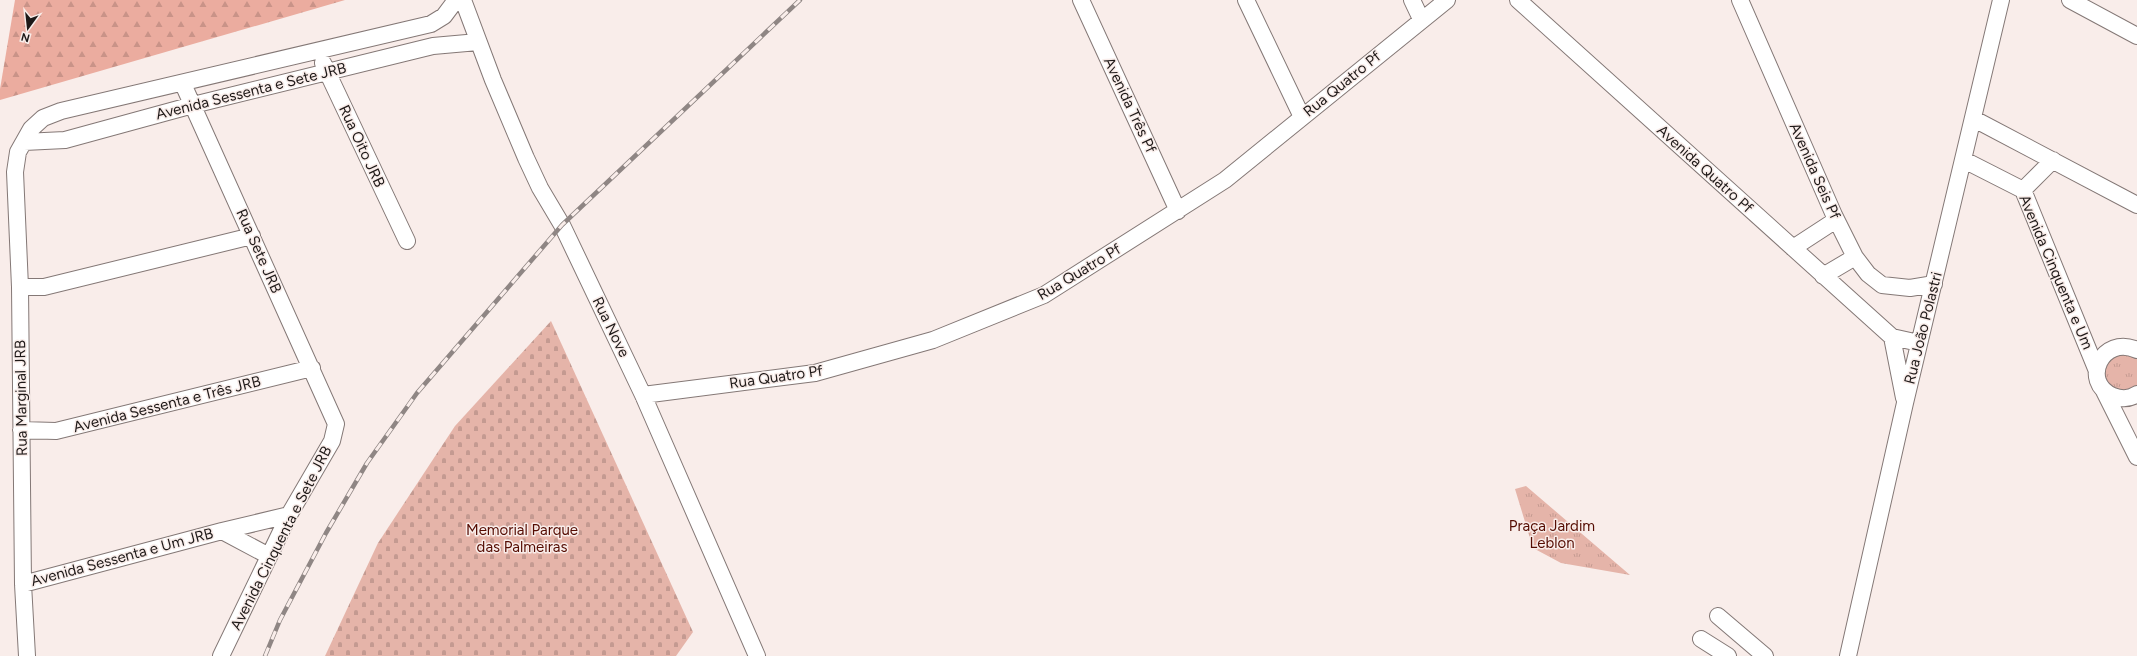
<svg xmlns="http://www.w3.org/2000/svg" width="2137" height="656" font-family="Figtree,sans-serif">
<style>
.forest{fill:url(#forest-firs)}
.cemetery{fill:url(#cemetery-stones)}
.park{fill:url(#park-tufts)}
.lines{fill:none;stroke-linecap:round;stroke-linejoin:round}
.minor-casing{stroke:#847876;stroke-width:18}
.minor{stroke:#fff;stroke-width:16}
.rail-casing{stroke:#8f8684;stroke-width:4.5}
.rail{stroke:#f9edea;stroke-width:3;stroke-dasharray:9;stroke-linecap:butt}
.labels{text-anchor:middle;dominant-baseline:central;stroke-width:3;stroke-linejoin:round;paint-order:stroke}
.street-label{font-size:15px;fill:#1e1918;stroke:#f9edea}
.park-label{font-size:15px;fill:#550c02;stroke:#f9edea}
</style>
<defs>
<pattern id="forest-firs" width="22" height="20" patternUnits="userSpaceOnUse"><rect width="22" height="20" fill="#ebac9f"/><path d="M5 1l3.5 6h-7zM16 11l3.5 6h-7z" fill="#c99388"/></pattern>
<pattern id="cemetery-stones" width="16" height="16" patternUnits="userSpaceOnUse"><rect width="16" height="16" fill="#e5b4a9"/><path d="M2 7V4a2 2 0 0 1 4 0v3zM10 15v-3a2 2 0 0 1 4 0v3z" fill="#c49a91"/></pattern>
<pattern id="park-tufts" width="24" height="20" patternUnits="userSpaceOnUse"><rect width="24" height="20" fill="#e5b4a9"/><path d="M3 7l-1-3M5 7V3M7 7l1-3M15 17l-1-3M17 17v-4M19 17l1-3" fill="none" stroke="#c49a91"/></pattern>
</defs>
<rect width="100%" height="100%" fill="#f9edea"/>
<path class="forest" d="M 15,0 L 345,0 L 0,100 L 0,89 Z"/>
<path class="cemetery" d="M 551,321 L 693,632 L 676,656 L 325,656 L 378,543 L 455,426 Z"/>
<path class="park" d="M 2108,352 L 2137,352 L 2137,392 L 2133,395 L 2103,387 L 2101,361 Z
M 1526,486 L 1630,575 L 1561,563 L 1533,548 L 1515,489 Z"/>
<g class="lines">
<g class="minor-casing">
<path id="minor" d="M 463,0 L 493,80 L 526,158 L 540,188 L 562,225 L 643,395 L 757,656
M 1081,0 L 1178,211
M 1246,0 L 1302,117
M 1412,0 L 1421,19
M 1518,0 L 1892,337 L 1919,343
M 1740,0 L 1834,215 L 1855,257 L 1868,274 L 1882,285 L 1910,288 L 1934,284
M 2070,0 L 2137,36
M 323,63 L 407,241
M 183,84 L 336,424 L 332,441 L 289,515 L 221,656
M 1974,119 L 2137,205
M 24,142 L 65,140 L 193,105 L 433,46 L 478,42
M 1964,160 L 2023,190 L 2097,371
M 2023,190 L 2053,160
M 1793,248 L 1836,220
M 1823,276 L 1855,257
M 20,287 L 44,287 L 252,236
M 1892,337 L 1904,398
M 2137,350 C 2102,334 2080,382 2113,396 C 2121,399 2130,399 2137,394
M 2103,389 L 2137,457
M 643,395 L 815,373 L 933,340 L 1044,295 L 1225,180 L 1447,0
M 21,430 L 56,431 L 312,368
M 222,531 L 269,556
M 23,584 L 222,531 L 289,515
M 1718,616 L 1765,656
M 1701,639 L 1728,656
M 27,656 L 23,584 L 20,287 L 15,172 L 18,152 L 31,129 L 43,118 L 61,111 L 431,24 L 444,16 L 456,0
M 1848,656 L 1905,403 L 2001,0"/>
</g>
<use href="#minor" class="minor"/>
<g class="rail-casing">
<path id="rail" d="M 265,656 L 280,620 L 326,533 L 367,463 L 417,393 L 562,225 L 800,0"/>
</g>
<use href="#rail" class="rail"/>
</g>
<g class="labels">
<g class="street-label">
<text transform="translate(1342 84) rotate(-39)">Rua Quatro Pf</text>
<text transform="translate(251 91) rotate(-14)">Avenida Sessenta e Sete JRB</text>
<text transform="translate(1130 105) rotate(65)">Avenida Três Pf</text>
<text transform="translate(362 146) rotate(65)">Rua Oito JRB</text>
<text transform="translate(1705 169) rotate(42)">Avenida Quatro Pf</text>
<text transform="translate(1815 171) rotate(66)">Avenida Seis Pf</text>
<text transform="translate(259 251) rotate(66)">Rua Sete JRB</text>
<text transform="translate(1079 272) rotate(-31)">Rua Quatro Pf</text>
<text transform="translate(2056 272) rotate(67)">Avenida Cinquenta e Um</text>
<text transform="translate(611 327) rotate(64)">Rua Nove</text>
<text transform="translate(1923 328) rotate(-76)">Rua João Polastri</text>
<text transform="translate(776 377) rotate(-8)">Rua Quatro Pf</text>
<text transform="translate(21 398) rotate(-91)">Rua Marginal JRB</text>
<text transform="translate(167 404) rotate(-14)">Avenida Sessenta e Três JRB</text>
<text transform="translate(281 538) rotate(-63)">Avenida Cinquenta e Sete JRB</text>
<text transform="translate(122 557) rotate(-15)">Avenida Sessenta e Um JRB</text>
</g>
<g class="park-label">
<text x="1552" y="526">Praça Jardim<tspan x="1552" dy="17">Leblon</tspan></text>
<text x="522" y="530">Memorial Parque<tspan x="522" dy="17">das Palmeiras</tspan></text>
</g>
</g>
<g transform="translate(28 28) rotate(195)" stroke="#f9edea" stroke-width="3" paint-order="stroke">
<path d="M0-3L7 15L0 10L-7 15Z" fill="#1e1918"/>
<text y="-6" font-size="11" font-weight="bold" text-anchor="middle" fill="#1e1918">N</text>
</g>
</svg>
